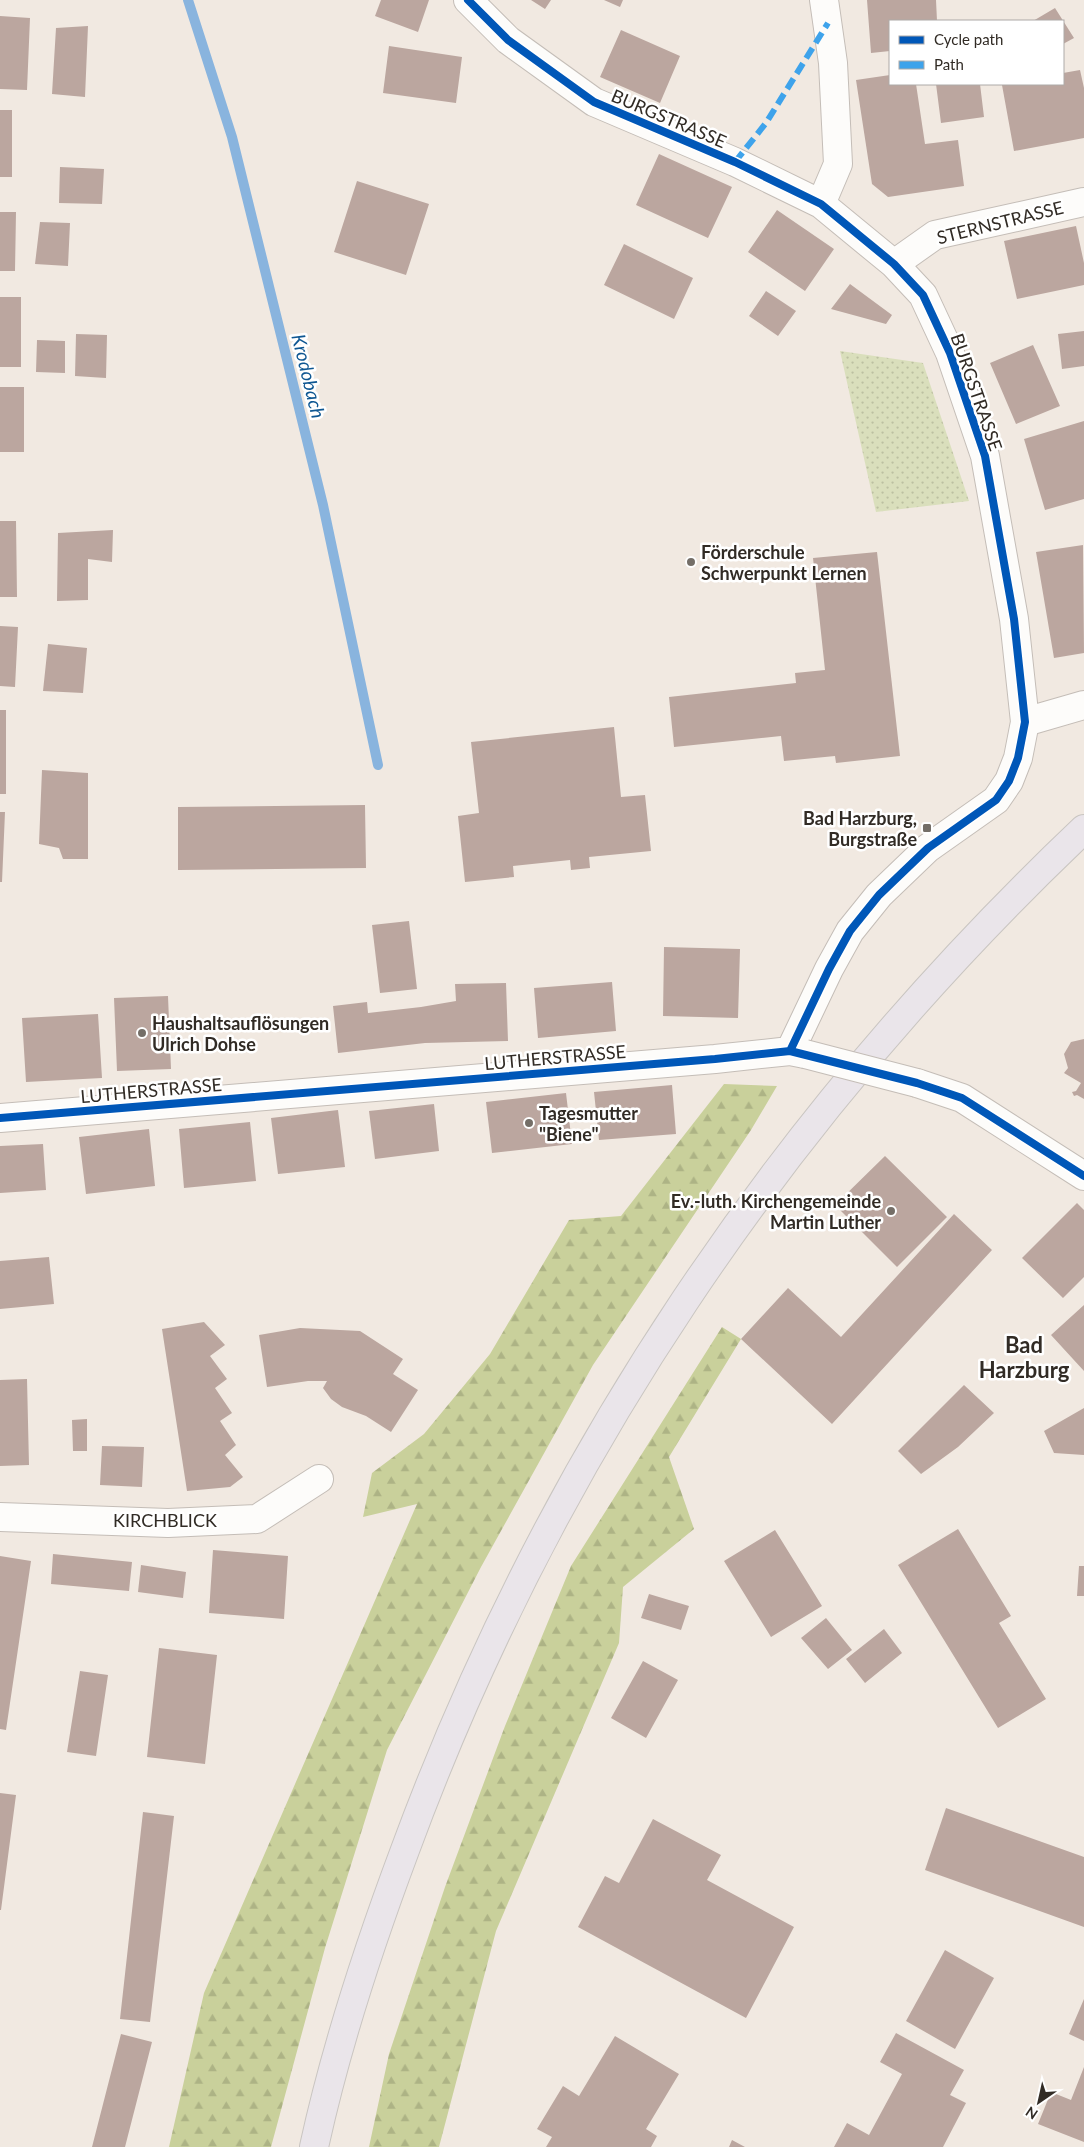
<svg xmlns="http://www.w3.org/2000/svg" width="1084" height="2147" font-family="Lato,sans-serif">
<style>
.forest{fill:url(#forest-firs)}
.park{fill:url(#park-dots)}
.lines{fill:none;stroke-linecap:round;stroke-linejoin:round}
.stream{stroke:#89b4de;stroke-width:10}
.building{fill:#bba69f}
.minor-casing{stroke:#c4bdb7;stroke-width:30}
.highway-casing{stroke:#c9c5c1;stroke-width:30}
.minor{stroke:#fdfcfa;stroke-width:28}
.highway{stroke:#eae5ea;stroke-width:28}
.minor-bridge-casing{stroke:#c4bdb7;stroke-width:30;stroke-linecap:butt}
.minor-bridge{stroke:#fdfcfa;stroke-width:28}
.quiet{stroke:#3ea3eb;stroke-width:6;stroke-dasharray:12 6;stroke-linecap:butt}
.cycleway-casing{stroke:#fff;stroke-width:11}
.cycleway{stroke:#0057b8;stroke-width:8}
.poi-dot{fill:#746e67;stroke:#fff;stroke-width:2}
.labels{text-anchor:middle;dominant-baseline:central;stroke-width:5;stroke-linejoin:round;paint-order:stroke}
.street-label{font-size:18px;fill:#312b25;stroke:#fff}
.poi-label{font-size:18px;font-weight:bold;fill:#312b25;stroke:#fff;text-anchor:start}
.water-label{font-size:19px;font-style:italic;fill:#0f5792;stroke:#fff}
.district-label{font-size:22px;font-weight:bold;fill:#312b25;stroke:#fff}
</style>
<defs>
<pattern id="forest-firs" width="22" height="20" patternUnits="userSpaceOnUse" patternTransform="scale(1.25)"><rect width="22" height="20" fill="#c9d09b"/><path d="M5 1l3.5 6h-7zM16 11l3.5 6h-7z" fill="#adb385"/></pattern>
<pattern id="park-dots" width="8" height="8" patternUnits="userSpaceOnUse" patternTransform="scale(1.25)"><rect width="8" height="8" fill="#dadfbc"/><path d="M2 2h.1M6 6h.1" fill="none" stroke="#bcc0a1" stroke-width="1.8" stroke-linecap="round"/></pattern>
</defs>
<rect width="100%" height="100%" fill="#f1e9e1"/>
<path class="forest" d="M 724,1084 L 777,1086 L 751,1130 L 593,1365 L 481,1567 L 387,1750 L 325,1948 L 271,2147 L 169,2147 L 204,1993 L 417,1504 L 363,1517 L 372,1473 L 424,1434 L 490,1354 L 569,1220 L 621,1216 Z
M 722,1327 L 741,1339 L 669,1457 L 694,1529 L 623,1587 L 619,1643 L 496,1931 L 439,2147 L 369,2147 L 389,2054 L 445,1887 L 505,1726 L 571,1566 Z"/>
<path class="park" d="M 840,351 L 923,363 L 969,501 L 876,512 Z"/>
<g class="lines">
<path class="stream" d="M 188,0 L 232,137 L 323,505 L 378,765"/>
</g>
<path class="building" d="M 381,0 L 429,0 L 418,32 L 375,16 Z
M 531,0 L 551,0 L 545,9 Z
M 604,0 L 623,0 L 620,7 Z
M 867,0 L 936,0 L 937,21 L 890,21 L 890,51 L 871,53 Z
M 1055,8 L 1074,38 L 1063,44 L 1063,21 L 1033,21 Z
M 0,16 L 30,18 L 27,90 L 0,89 Z
M 88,26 L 85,97 L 52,94 L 56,28 Z
M 621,30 L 680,56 L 660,103 L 600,77 Z
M 389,46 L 462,57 L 456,103 L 383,93 Z
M 1080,70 L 1084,88 L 1084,138 L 1014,151 L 1002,85 L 1063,84 L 1063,73 Z
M 890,75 L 890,84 L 916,84 L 925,144 L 958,140 L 964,186 L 888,197 L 872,184 L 856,80 Z
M 936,84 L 980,84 L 984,117 L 941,123 Z
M 0,110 L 12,110 L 12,177 L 0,177 Z
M 659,154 L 732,187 L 708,238 L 636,205 Z
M 60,167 L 104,169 L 102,204 L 59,203 Z
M 357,181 L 429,204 L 406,275 L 334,252 Z
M 777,210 L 834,249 L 805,291 L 748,252 Z
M 0,212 L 16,212 L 15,271 L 0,271 Z
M 40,222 L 70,223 L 68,266 L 35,264 Z
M 1076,226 L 1084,263 L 1084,285 L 1017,299 L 1004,241 Z
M 624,244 L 693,278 L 674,319 L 604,285 Z
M 850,284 L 892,315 L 886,324 L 831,309 Z
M 766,291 L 796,311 L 778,336 L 749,316 Z
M 0,297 L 21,297 L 21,367 L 0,367 Z
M 1084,331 L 1084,366 L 1062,369 L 1058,334 Z
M 76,334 L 107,335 L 106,378 L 75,376 Z
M 37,340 L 65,341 L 65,373 L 36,372 Z
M 1033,345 L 1060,406 L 1016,424 L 990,363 Z
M 0,387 L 24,387 L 24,452 L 0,452 Z
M 1084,421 L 1084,499 L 1045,510 L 1024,439 Z
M 0,521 L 16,521 L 17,597 L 0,597 Z
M 113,530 L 112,562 L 88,559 L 88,600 L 57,601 L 58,533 Z
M 1083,545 L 1084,653 L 1054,658 L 1036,552 Z
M 877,552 L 900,756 L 836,763 L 835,756 L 784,761 L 781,736 L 674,747 L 669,697 L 796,683 L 795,673 L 825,670 L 813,558 Z
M 0,626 L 18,627 L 15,687 L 0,686 Z
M 48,644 L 87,648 L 83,693 L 43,691 Z
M 0,710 L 6,710 L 6,794 L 0,794 Z
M 614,727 L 621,797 L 645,795 L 651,851 L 589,857 L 590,868 L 571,870 L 570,860 L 513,866 L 514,877 L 465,882 L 458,816 L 479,813 L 471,742 Z
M 42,770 L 88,773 L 88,859 L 63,859 L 59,848 L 39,844 Z
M 365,805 L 366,868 L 178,870 L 178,807 Z
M 0,812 L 5,812 L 2,882 L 0,882 Z
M 409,921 L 417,989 L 380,993 L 372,925 Z
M 664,947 L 740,949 L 738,1018 L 663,1016 Z
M 612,982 L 616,1031 L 538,1038 L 534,988 Z
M 506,983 L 508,1041 L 425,1043 L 338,1053 L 333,1006 L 367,1002 L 368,1013 L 421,1007 L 456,1001 L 455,984 Z
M 168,996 L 171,1069 L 117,1071 L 114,998 Z
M 98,1014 L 102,1078 L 26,1082 L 22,1018 Z
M 1084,1039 L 1084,1099 L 1077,1095 L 1074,1096 L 1072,1092 L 1076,1091 L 1081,1083 L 1064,1073 L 1068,1068 L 1064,1054 L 1071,1042 Z
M 672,1085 L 676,1134 L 599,1140 L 594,1092 Z
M 566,1093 L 572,1144 L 492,1153 L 486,1102 Z
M 434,1104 L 439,1151 L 375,1159 L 369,1111 Z
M 338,1110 L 345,1167 L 278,1174 L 271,1118 Z
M 250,1122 L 256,1181 L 184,1188 L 179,1129 Z
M 149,1129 L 155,1186 L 86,1194 L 79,1137 Z
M 43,1144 L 46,1190 L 0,1193 L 0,1146 Z
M 885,1156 L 947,1217 L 897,1267 L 835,1205 Z
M 1077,1203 L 1084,1210 L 1084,1277 L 1063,1298 L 1022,1258 Z
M 954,1214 L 992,1250 L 832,1424 L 741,1339 L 788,1288 L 841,1337 Z
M 49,1257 L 54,1304 L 0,1309 L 0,1261 Z
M 1084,1305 L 1084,1371 L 1051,1335 Z
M 204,1322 L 225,1345 L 210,1356 L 227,1379 L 215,1388 L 232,1413 L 220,1421 L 236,1445 L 225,1455 L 243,1477 L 230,1487 L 187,1491 L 162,1329 Z
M 300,1328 L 360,1331 L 403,1359 L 393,1374 L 418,1390 L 391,1432 L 366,1416 L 342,1407 L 331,1399 L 323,1388 L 327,1381 L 308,1381 L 267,1387 L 259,1335 Z
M 27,1379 L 29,1465 L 0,1466 L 0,1380 Z
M 964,1385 L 994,1413 L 958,1447 L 921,1474 L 898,1451 Z
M 1084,1408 L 1084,1455 L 1054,1453 L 1044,1431 Z
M 87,1419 L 87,1451 L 73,1451 L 72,1420 Z
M 102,1446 L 144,1447 L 142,1487 L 100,1485 Z
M 958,1529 L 1011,1616 L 999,1623 L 1046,1699 L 998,1728 L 898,1565 Z
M 775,1530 L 822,1606 L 771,1637 L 724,1561 Z
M 213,1550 L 288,1556 L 284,1619 L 209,1613 Z
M 53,1554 L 132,1562 L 129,1591 L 51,1584 Z
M 0,1556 L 31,1561 L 6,1730 L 0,1729 Z
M 141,1565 L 186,1572 L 183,1598 L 138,1592 Z
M 1079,1566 L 1084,1566 L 1084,1596 L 1077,1596 Z
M 649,1594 L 689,1606 L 681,1630 L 641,1618 Z
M 826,1618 L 852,1650 L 828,1669 L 801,1638 Z
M 884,1629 L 902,1653 L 865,1683 L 846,1659 Z
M 159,1648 L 217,1655 L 205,1764 L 147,1757 Z
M 643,1661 L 678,1680 L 646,1738 L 611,1718 Z
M 80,1671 L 108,1675 L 96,1756 L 67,1752 Z
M 0,1793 L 16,1795 L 1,1910 L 0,1910 Z
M 946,1808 L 1084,1857 L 1084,1927 L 925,1870 Z
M 143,1812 L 174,1816 L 150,2022 L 120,2019 Z
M 653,1819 L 721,1855 L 707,1880 L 794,1927 L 746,2018 L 578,1927 L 605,1876 L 619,1883 Z
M 945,1950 L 994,1978 L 955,2049 L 906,2021 Z
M 1084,1999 L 1084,2041 L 1069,2034 Z
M 896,2033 L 964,2070 L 950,2095 L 966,2103 L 943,2147 L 834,2147 L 847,2123 L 869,2135 L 902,2074 L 880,2062 Z
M 121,2034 L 152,2042 L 125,2147 L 92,2147 Z
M 615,2036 L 679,2074 L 646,2129 L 657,2136 L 651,2147 L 546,2147 L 552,2137 L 537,2129 L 563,2086 L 579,2096 Z
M 1084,2067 L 1084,2142 L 1038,2124 L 1051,2092 L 1071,2100 Z
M 732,2140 L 745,2147 L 729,2147 Z"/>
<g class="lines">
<g class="minor-casing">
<path id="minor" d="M 468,0 L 508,40 L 594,102 L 735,162 L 821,204 L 894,264 L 923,295 L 950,353 L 985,456 L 1014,619 L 1025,722 L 1018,758 L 1009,781 L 996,800 L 928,848 L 879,895 L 850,931 L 829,969 L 790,1051
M 821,204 L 838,164 L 833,63 L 824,0
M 894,264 L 935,235 L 1084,202
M 1025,722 L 1084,705
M 917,1083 L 962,1098 L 1084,1176
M 0,1118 L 715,1059 L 790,1051 L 805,1054
M 0,1517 L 168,1523 L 257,1519 L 319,1479"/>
</g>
<g class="highway-casing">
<path id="highway" d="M 314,2147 C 336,2046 369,1946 405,1850 C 549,1459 782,1115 1084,829"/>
</g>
<use href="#minor" class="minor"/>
<use href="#highway" class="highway"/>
<g class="minor-bridge-casing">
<path id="minor-bridge" d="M 805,1054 L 917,1083"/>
</g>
<use href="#minor-bridge" class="minor-bridge"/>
<path class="quiet" d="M 735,162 L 766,123 L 828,23"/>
<g class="cycleway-casing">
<path id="cycleway" d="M 468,0 L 508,40 L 594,102 L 735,162 L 821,204 L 894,264 L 923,295 L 950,353 L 985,456 L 1014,619 L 1025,722 L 1018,758 L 1009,781 L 996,800 L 928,848 L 879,895 L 850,931 L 829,969 L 790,1051
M 0,1118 L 715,1059 L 790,1051 L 917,1083 L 962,1098 L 1084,1176"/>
</g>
<use href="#cycleway" class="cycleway"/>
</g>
<g class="poi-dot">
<circle cx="691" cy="562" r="5"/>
<rect x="922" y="823" width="10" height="10" rx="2.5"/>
<circle cx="142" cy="1033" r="5"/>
<circle cx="529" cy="1123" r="5"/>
<circle cx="891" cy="1211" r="5"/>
</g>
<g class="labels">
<g class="street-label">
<text transform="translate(669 118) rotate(23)">BURGSTRASSE</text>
<text transform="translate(1000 222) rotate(-14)">STERNSTRASSE</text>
<text transform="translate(977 392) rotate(71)">BURGSTRASSE</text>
<text transform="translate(555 1057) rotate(-5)">LUTHERSTRASSE</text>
<text transform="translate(151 1090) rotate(-5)">LUTHERSTRASSE</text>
<text x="165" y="1520">KIRCHBLICK</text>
</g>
<g class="poi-label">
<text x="701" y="552">Förderschule<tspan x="701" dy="21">Schwerpunkt Lernen</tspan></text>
<text x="917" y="818" text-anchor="end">Bad Harzburg,<tspan x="917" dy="21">Burgstraße</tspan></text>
<text x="152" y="1023">Haushaltsauflösungen<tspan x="152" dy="21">Ulrich Dohse</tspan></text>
<text x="539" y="1113">Tagesmutter<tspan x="539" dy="21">"Biene"</tspan></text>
<text x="881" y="1201" text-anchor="end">Ev.-luth. Kirchengemeinde<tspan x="881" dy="21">Martin Luther</tspan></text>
</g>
<g class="water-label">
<text transform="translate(309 376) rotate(76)">Krodobach</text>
</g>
<g class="district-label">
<text x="1024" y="1344">Bad<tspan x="1024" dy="25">Harzburg</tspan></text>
</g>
</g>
<rect x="889" y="20" width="175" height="65" fill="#ffffff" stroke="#adaaa8"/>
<rect x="899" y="36" width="25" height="8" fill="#0057b8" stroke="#adaaa8"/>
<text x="934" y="45" font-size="15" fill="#312b25">Cycle path</text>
<rect x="899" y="61" width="25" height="8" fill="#3ea3eb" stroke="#adaaa8"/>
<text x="934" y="70" font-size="15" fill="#312b25">Path</text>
<g transform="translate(1039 2102) rotate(214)" stroke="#ffffff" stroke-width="4" paint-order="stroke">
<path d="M0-4L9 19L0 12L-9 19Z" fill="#312b25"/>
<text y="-8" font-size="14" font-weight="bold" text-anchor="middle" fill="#312b25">N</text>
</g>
</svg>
